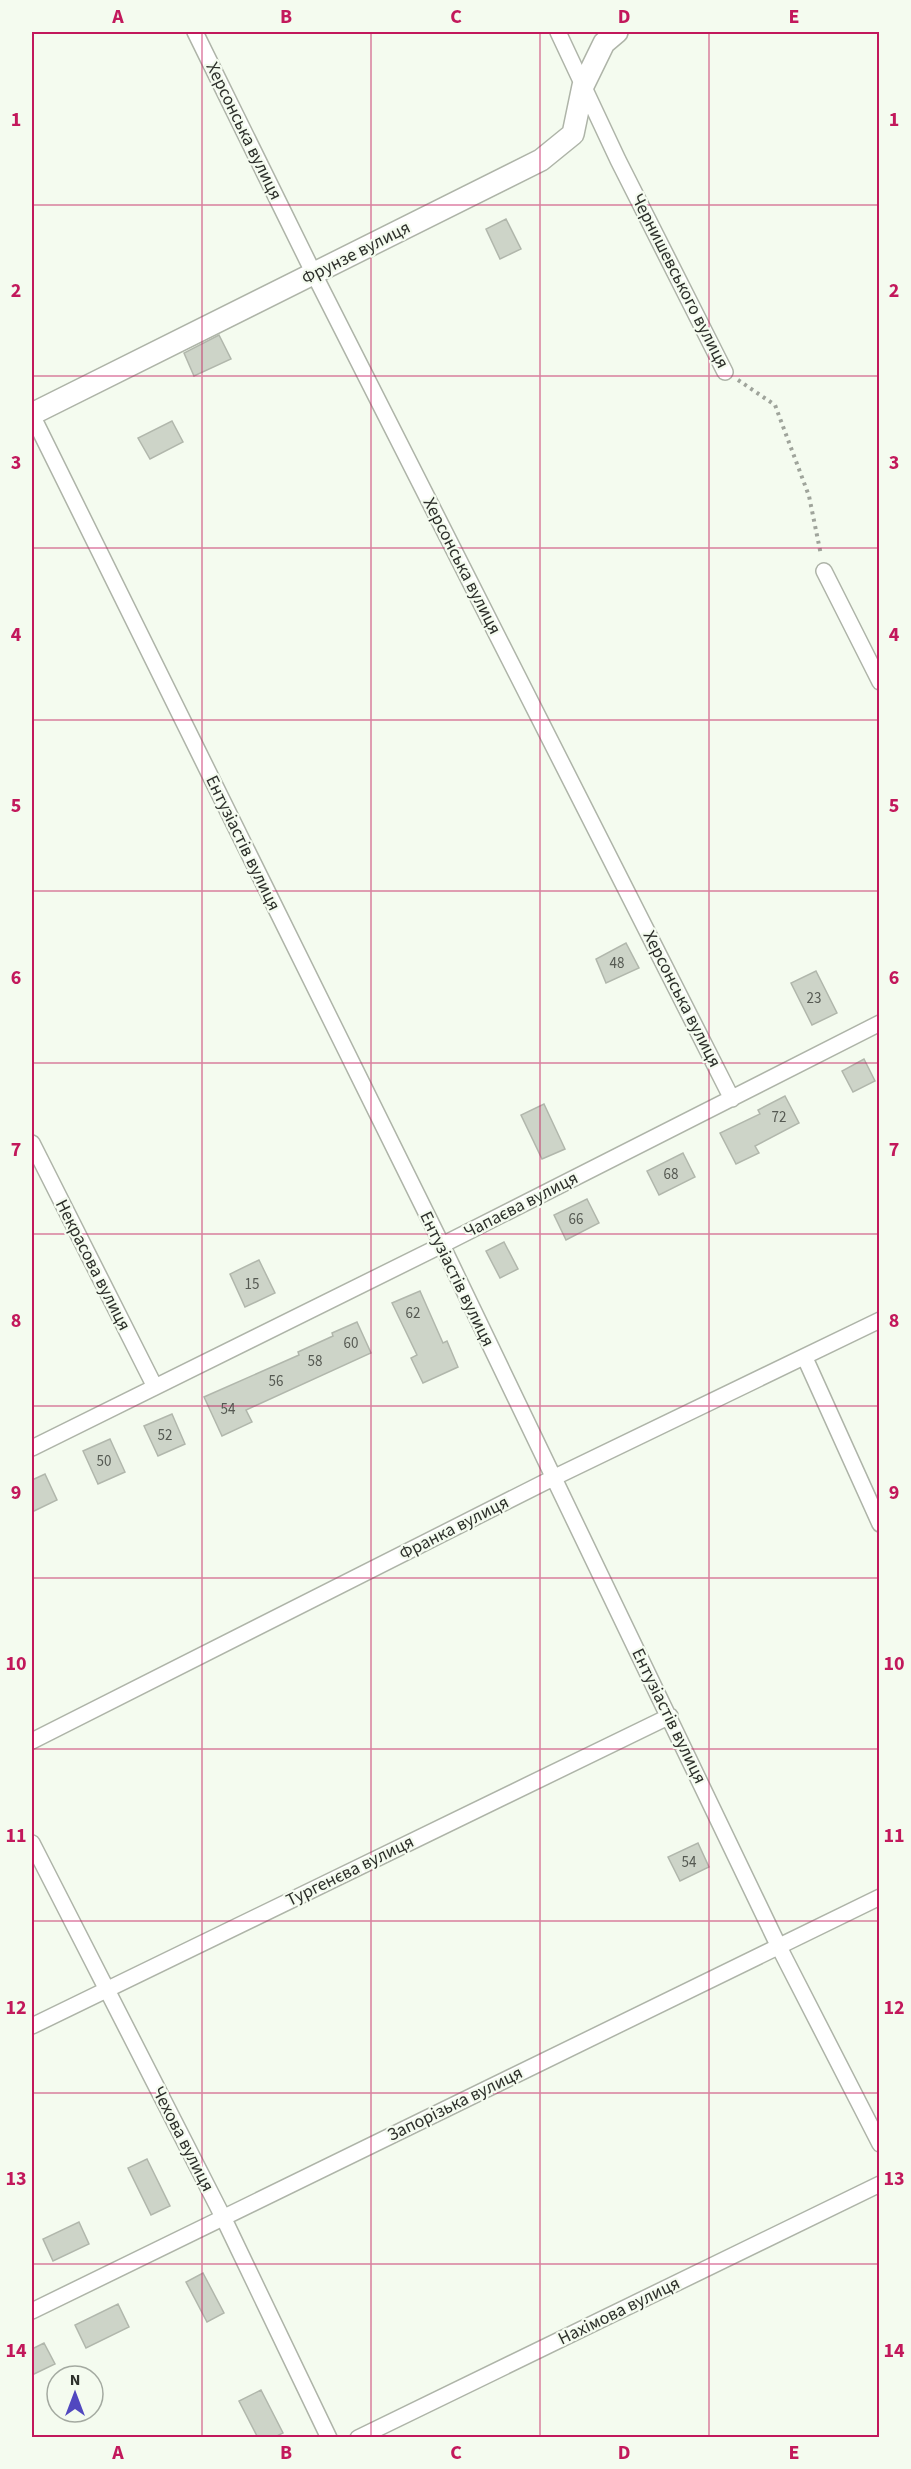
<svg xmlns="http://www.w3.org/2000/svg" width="911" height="2469" font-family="'Source Sans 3',sans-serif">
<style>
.building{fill:#cdd4c8;stroke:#b1b7ac;stroke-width:1.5}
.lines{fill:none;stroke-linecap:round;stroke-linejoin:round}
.street-casing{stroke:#aeb4a8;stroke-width:18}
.secondary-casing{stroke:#aeb4a8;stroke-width:24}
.path{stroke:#9fa49b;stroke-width:4;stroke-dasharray:3 4.5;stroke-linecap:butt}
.street{stroke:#fff;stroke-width:15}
.secondary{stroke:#fff;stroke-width:21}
.grid{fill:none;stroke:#c2185b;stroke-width:1.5;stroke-opacity:0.55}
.labels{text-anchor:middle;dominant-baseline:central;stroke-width:4.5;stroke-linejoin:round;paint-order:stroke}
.number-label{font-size:15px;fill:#555952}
.street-label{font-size:18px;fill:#2d302b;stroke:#f4fbef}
.neatline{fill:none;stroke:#c2185b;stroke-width:2}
.grid-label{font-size:20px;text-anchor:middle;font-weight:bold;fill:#c2185b}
</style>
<rect width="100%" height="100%" fill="#f4fbef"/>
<path class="building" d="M 506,219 L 521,249 L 500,259 L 486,229 Z
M 219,335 L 231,359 L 194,376 L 184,353 Z
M 172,421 L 183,442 L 150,459 L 138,438 Z
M 626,943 L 639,968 L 606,983 L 596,959 Z
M 816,971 L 837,1013 L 812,1025 L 791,983 Z
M 864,1059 L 875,1081 L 853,1092 L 842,1071 Z
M 785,1096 L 799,1123 L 755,1146 L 759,1153 L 736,1164 L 720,1133 L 760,1114 L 758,1110 Z
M 544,1104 L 565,1149 L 542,1159 L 521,1115 Z
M 683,1153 L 695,1177 L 659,1195 L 647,1171 Z
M 587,1199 L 599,1223 L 566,1240 L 554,1215 Z
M 504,1242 L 518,1269 L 500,1278 L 486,1251 Z
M 259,1260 L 275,1293 L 245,1307 L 230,1274 Z
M 420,1291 L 443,1343 L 447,1341 L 458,1367 L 423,1383 L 411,1358 L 417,1355 L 392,1303 Z
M 357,1322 L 371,1353 L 246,1410 L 252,1422 L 222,1436 L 204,1397 L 299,1355 L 298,1352 L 333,1336 L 332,1333 Z
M 172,1414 L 185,1444 L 158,1456 L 144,1426 Z
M 110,1439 L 125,1472 L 98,1484 L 83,1451 Z
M 45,1474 L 57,1500 L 32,1512 L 32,1480 Z
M 698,1843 L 709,1867 L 680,1881 L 668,1857 Z
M 147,2159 L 170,2206 L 151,2215 L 128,2168 Z
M 79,2222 L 89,2244 L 53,2261 L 43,2239 Z
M 203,2273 L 224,2313 L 207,2322 L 186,2282 Z
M 118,2304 L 129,2327 L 86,2348 L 75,2325 Z
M 44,2343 L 55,2364 L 32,2375 L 32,2349 Z
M 261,2390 L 283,2433 L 273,2438 L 258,2438 L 239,2401 Z"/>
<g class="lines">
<g class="street-casing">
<path id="street" d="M 195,32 L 314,274 L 732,1099
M 558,32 L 618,160 L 725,372
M 32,415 L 442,1245 L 779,1947 L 880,2144
M 824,571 L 880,682
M 32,1143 L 155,1387
M 805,1358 L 880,1524
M 32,1448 L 442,1245 L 880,1023
M 32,1741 L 553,1478 L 880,1320
M 32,1843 L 223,2217 L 329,2438
M 32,2026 L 670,1716
M 32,2311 L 880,1897
M 358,2438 L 880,2184"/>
</g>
<g class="secondary-casing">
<path id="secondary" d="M 32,414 L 541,160 L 573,134 L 583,86 L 604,43 L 617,32"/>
</g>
<path class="path" d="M 738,380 L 775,405 L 809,496 L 821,555"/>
<use href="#street" class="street"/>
<use href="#secondary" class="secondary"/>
</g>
<path class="grid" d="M 202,32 L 202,2438M 371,32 L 371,2438M 540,32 L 540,2438M 709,32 L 709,2438M 32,205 L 880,205M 32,376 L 880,376M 32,548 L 880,548M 32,720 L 880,720M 32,891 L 880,891M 32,1063 L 880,1063M 32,1234 L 880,1234M 32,1406 L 880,1406M 32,1578 L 880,1578M 32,1749 L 880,1749M 32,1921 L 880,1921M 32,2093 L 880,2093M 32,2264 L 880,2264"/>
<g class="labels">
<g class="number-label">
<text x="617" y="963">48</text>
<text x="814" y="998">23</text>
<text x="779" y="1117">72</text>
<text x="671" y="1174">68</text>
<text x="576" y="1219">66</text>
<text x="252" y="1284">15</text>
<text x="413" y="1313">62</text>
<text x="351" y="1343">60</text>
<text x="315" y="1361">58</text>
<text x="276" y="1381">56</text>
<text x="228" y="1409">54</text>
<text x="165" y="1435">52</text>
<text x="104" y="1461">50</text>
<text x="689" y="1862">54</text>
</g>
<g class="street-label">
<text transform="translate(244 131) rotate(64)">Херсонська вулиця</text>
<text transform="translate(356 253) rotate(-27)">Фрунзе вулиця</text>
<text transform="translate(680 281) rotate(63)">Чернишевського вулиця</text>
<text transform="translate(462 566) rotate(63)">Херсонська вулиця</text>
<text transform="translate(243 843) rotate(64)">Ентузіастів вулиця</text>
<text transform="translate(682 999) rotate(63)">Херсонська вулиця</text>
<text transform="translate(521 1205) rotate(-27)">Чапаєва вулиця</text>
<text transform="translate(93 1265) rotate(63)">Некрасова вулиця</text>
<text transform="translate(457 1279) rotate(64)">Ентузіастів вулиця</text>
<text transform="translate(454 1528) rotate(-27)">Франка вулиця</text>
<text transform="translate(669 1716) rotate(64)">Ентузіастів вулиця</text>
<text transform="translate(350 1871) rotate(-26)">Тургенєва вулиця</text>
<text transform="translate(455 2104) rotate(-26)">Запорізька вулиця</text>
<text transform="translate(183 2139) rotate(63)">Чехова вулиця</text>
<text transform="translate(619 2311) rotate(-26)">Нахімова вулиця</text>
</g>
</g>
<rect width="911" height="2469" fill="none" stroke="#f4fbef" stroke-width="66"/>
<g transform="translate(75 2394)"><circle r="28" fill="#f4fbef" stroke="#a4aaa1" stroke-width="1.5"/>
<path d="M0-4.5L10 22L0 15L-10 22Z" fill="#5148bf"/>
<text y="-9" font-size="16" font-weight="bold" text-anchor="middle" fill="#2d302b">N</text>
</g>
<rect x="33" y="33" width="845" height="2403" class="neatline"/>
<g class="grid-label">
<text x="118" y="23">A</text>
<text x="286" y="23">B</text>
<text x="456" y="23">C</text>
<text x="624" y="23">D</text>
<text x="794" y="23">E</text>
<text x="16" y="126">1</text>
<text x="894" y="126">1</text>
<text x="16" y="297">2</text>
<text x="894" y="297">2</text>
<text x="16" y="469">3</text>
<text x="894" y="469">3</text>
<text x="16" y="641">4</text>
<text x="894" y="641">4</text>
<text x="16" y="812">5</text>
<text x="894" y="812">5</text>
<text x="16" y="984">6</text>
<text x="894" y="984">6</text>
<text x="16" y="1156">7</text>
<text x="894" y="1156">7</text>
<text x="16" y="1327">8</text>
<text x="894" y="1327">8</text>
<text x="16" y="1499">9</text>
<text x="894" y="1499">9</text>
<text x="16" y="1670">10</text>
<text x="894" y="1670">10</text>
<text x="16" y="1842">11</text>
<text x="894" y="1842">11</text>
<text x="16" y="2014">12</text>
<text x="894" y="2014">12</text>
<text x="16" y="2185">13</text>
<text x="894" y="2185">13</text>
<text x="16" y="2357">14</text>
<text x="894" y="2357">14</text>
<text x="118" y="2459">A</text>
<text x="286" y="2459">B</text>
<text x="456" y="2459">C</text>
<text x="624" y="2459">D</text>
<text x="794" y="2459">E</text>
</g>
</svg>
